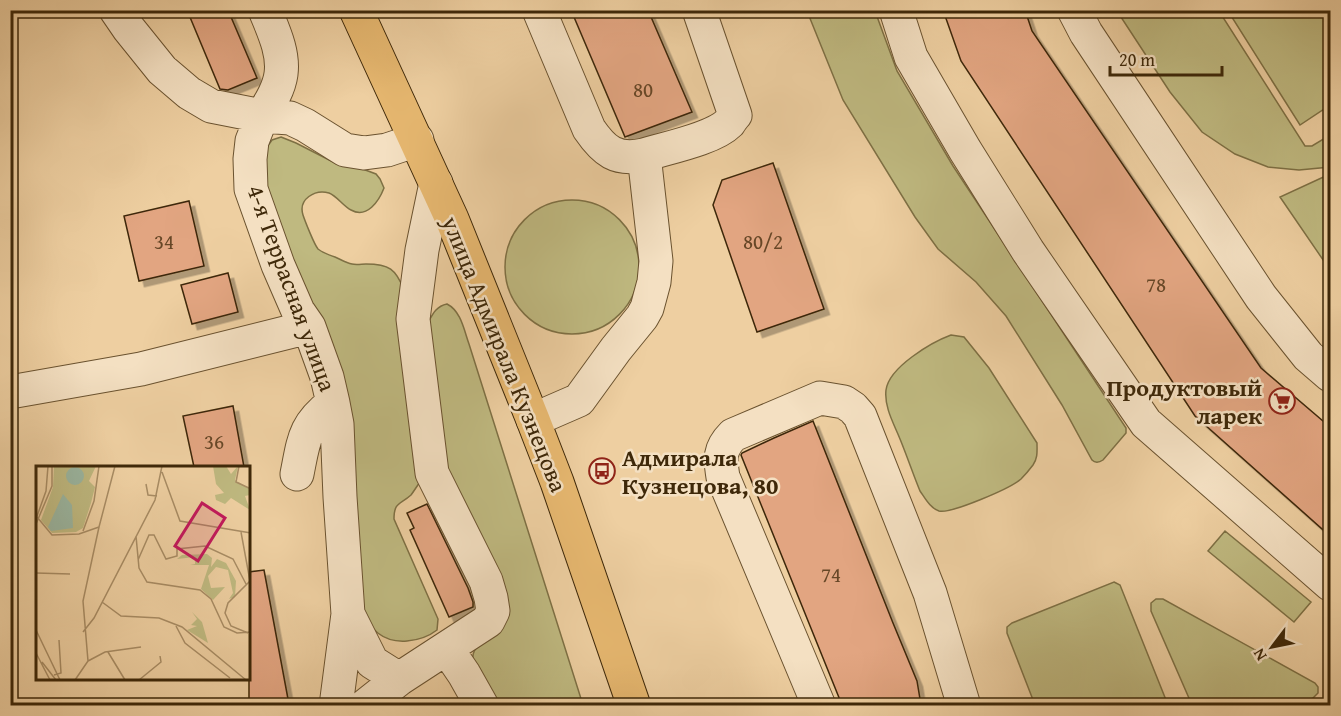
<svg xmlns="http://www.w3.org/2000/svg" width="1341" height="716" font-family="'Gentium Book Plus',serif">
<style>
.green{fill:#bfb980;stroke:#7e7044;stroke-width:1.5}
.building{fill:#e2a581;stroke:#3e2809;stroke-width:1.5;filter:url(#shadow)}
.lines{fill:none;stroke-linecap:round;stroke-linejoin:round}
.minor-casing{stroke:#6a522f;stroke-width:35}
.major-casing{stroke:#3e2809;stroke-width:35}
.minor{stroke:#f4e0c2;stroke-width:33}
.major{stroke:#e7b870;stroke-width:33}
.labels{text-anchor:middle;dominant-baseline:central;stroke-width:5;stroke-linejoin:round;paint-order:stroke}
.number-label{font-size:21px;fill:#674727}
.street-label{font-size:24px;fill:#3e2809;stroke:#f4e0c2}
.poi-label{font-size:24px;font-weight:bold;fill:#3e2809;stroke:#f4e0c2;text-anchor:end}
.inset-road{fill:none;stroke:#a88c64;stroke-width:1.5}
.view{fill:#c2185b;fill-opacity:0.15;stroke:#c2185b;stroke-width:3}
.inset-edge{fill:none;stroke:#3e2809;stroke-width:3}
</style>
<defs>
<filter id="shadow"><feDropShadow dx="5.5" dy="5.5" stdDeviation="0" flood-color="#0004"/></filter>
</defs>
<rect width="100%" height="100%" fill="#eecfa1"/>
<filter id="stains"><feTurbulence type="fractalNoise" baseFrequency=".00333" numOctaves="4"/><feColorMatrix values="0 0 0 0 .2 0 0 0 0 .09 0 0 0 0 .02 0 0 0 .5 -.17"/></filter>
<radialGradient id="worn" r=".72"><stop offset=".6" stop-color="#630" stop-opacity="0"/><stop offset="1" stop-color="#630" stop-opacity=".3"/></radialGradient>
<path class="green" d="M 807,11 L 875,11 L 897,71 L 953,166 L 1126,428 L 1126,433 L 1103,460 C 1100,462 1096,464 1092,460 L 1062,405 L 1006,316 L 976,282 L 938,249 L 915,217 L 843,100 Z
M 1117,11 L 1219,11 L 1305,146 L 1312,146 L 1330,135 L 1330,167 L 1299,170 L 1268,167 L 1235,154 L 1202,132 L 1170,92 Z
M 1228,11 L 1330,11 L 1330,105 L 1300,125 Z
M 281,137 L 296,143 L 337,164 L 360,168 L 376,174 L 380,179 L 384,188 C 379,201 367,219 351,210 C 343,206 337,196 329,193 C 315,189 298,199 303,215 C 305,221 314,244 318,249 C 323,253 329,255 335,257 C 340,259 346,263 352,264 C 356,265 362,264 366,264 C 389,264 396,269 404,290 L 420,482 C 417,486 414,491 411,495 C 400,505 394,502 394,519 L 438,619 L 437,630 C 428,637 419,640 407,641 C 382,643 371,629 359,609 L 309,304 L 266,188 L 263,165 L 267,147 L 272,140 Z
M 1330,174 L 1330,270 L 1280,197 Z
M505 267a67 67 0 1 1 134 0a67 67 0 1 1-134 0Z
M 447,304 C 461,311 464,330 469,344 L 583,705 L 496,705 L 473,663 C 471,647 480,645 491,638 L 446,468 L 429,321 C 433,313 437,306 447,304 Z
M 951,335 L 964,337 L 989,368 L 1037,443 C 1037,451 1038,458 1033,465 C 1030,469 1025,475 1021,479 C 1011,488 951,514 939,511 C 930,508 925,498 920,491 C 913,474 907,456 900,439 C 894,424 884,407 886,390 C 889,367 932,342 951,335 Z
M 1225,531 L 1311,602 L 1294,622 L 1208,551 Z
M 1114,582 L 1120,585 L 1168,705 L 1035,705 L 1007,633 L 1007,627 L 1012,623 Z
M 1156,599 L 1163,599 L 1315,683 L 1318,687 L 1318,693 L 1306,705 L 1192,705 L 1151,611 L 1151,603 Z"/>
<path class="building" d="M 187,10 L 228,10 L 257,78 L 228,90 L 220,89 Z
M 571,10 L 648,10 L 692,112 L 625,137 Z
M 943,10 L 1025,10 L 1032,31 L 1261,368 L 1330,427 L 1330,536 L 1195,416 L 961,61 Z
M 773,163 L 824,309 L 757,332 L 713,205 L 722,180 Z
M 189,201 L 204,266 L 139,281 L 124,216 Z
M 228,273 L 238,312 L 192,324 L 181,285 Z
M 233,406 L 244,467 L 194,467 L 183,416 Z
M 813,421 L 893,623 L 917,681 L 921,705 L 842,705 L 741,455 L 742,453 L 774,438 Z
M 427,504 L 468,588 L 473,602 L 473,607 L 449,617 L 410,530 L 414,528 L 407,513 Z
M 264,570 L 288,699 L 249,705 L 249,572 Z"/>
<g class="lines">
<g class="minor-casing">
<path id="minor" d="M 116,10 L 129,29 L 162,70 L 189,93 L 211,106 L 262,116 C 270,103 279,89 281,74 C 284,52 273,30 265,10
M 896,10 L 911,57 L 965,150 L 1028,251 L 1146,423 L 1330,584
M 1074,10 L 1086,33 L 1261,297 L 1308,356 L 1330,375
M 644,155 C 666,148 713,139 729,123 C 731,120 733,117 735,115 L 699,10
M 10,392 L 141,369 L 309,327
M 533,420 L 579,400 L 616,349 L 642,317 L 647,308 L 654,282 L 656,261 L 644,155 C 616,161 604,151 589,129 L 539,10
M 297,474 C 304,439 304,425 333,403
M 447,649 L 464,674 L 482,706
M 399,679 L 372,662 L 348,614 L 340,497 L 337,424 L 333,403 L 327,377 L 309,327 L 298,311 L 278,265 L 251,189 L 250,159 L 252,141 L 262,116 L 290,118 L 305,125 L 345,150 L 364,153 L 387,150 L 417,140
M 336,706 L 348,614
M 365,706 L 399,679 L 488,621 L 493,611 L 491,598 L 486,581 L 432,473 L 413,319 L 422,250 L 436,183
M 819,706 L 723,477 C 720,459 719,449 733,435 L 820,398 L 844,402 L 853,408 L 860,416 L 930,593 L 964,706"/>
</g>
<g class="major-casing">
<path id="major" d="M 356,10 L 452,219 L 533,420 L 557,482 L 634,706"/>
</g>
<use href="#minor" class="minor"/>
<use href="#major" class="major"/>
</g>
<defs>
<g id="supermarket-ring" transform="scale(1.35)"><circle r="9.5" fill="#f4e0c2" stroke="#8f2418" stroke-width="1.5"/><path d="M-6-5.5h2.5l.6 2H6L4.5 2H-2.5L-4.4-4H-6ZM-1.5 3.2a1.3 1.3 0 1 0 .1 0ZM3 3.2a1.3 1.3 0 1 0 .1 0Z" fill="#8f2418"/></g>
<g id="bus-ring" transform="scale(1.35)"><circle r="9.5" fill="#f4e0c2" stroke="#8f2418" stroke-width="1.5"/><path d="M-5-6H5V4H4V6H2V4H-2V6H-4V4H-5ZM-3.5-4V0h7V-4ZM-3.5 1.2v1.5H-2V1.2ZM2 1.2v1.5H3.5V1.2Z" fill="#8f2418"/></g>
</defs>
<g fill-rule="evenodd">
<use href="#supermarket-ring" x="1282" y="401"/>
<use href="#bus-ring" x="602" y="471"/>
</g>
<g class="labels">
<g class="number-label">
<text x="643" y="89">80</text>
<text x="164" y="241">34</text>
<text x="763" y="241">80/2</text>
<text x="1156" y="284">78</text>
<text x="214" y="441">36</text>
<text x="831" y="574">74</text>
</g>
<g class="street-label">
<text transform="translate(292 288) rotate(70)">4-я Террасная улица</text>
<text transform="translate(505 354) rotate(68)">улица Адмирала Кузнецова</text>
</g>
<g class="poi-label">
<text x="1262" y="387">Продуктовый<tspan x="1262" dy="28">ларек</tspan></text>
<text x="622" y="457" text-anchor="start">Адмирала<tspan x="622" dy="28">Кузнецова, 80</tspan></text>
</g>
</g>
<g transform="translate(36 466)">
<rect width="214" height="214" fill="#eecfa1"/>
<path d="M 18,0 L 60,0 L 53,15 L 59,21 L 55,37 L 47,62 L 40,66 L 16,67 L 5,54 L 17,21 ZM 177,0 L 190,0 L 195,8 L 202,0 L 199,14 L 214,23 L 214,29 L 209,30 L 214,44 L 195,32 L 189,38 L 180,34 L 179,29 L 188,27 L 180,18 ZM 171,88 L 176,92 L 175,101 L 181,93 L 190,97 L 200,115 L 199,131 L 193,133 L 197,127 L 192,104 L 180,101 L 172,110 L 175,122 L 189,121 L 177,134 L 165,123 L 173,99 L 154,99 L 159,98 L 159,91 L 141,93 L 146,89 ZM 156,146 L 166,156 L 172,177 L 151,164 L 161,160 L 155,159 L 161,153 Z" fill="#bfb980"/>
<path d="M30 10a9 9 0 1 1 18 0a9 9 0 1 1-18 0ZM 27,28 L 36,39 L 37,62 L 15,65 L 12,61 Z" fill="#9ab6a1"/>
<path class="inset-road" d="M 203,0 L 200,16 L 215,23M 126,6 L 144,55 L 215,67M 110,18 L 112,29 L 121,30M 1,51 L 16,69 L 43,68 L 63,61M 0,53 L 10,25 L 12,0M 0,58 L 16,20 L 16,0M 63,61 L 79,0M 47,65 L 58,35 L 63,0M 205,66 L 214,115 L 192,137 L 189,147 L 195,160 L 212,167M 100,70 L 103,102 L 111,116 L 164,124 L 175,133 L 188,161 L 201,167 L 215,166M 102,94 L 113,69 L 118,69 L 130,93 L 141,90 L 141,83 L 169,80 L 197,93 L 210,118M 0,107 L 34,108M 66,136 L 85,150 L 123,152 L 146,161 L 210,214M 140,160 L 149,177 L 194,212M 0,164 L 24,214M 47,166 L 58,152 L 119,34 L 126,0M 72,186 L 89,214M 0,187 L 14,214M 52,195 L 69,186 L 105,181M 6,196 L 20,214M 18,209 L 25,207 L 23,174M 39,214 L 52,195 L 47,135 L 63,61M 103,214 L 125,196 L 124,190"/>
<path class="view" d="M 166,37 L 189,52 L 162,95 L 139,80 Z"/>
<rect width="214" height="214" class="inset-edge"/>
</g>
<rect width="1341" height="716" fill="none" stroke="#eecfa1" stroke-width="36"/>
<rect x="12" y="12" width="1317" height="692" fill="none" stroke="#3e2809" stroke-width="3"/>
<rect x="18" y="18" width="1305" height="680" fill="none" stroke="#3e2809" stroke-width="1.5"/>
<g transform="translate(1272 647) rotate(238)" stroke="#f4e0c2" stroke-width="4.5" paint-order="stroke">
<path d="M0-4.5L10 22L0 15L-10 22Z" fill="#3e2809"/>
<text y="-9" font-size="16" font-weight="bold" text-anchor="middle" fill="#3e2809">N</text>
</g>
<path d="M1110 66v9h112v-9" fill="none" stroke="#3e2809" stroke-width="3"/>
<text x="1119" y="66" font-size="18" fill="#3e2809" stroke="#f4e0c2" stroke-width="4.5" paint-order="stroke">20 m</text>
<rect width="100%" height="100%" filter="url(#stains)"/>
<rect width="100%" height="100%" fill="url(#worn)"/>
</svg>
